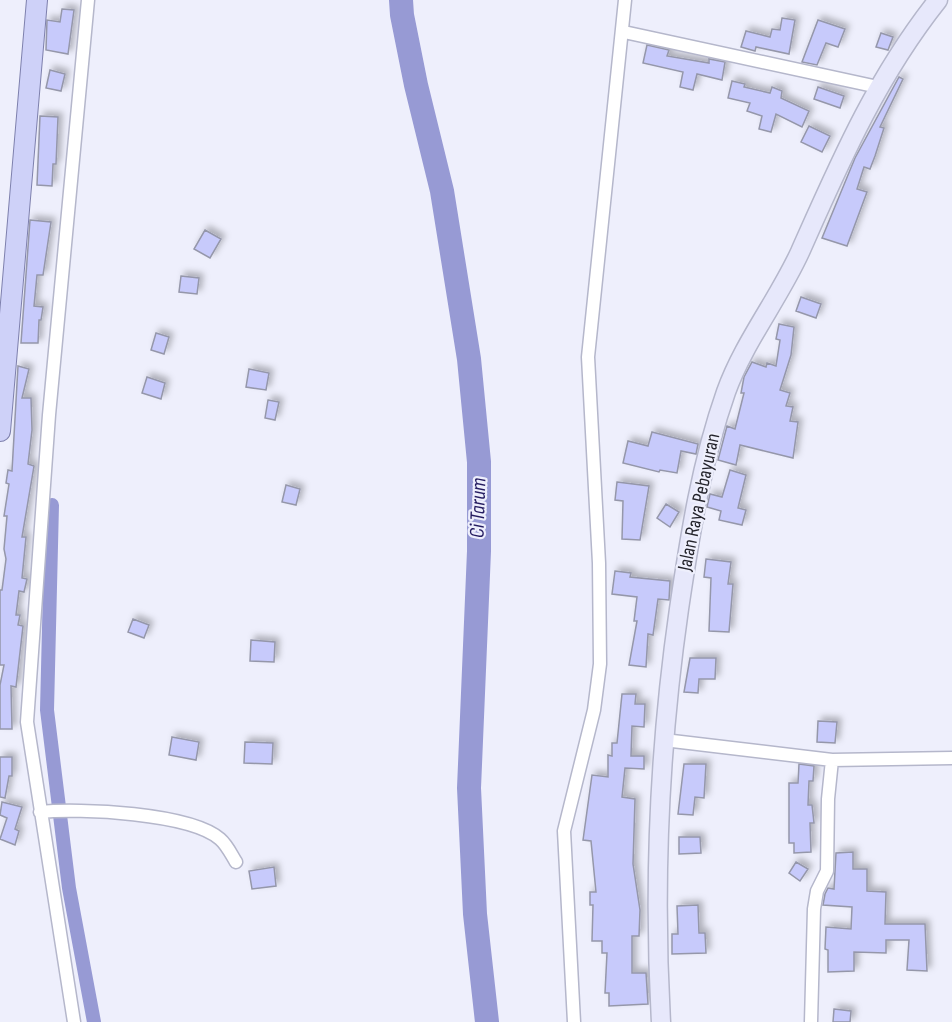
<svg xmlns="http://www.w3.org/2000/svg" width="952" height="1022" font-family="'Sofia Sans Condensed',sans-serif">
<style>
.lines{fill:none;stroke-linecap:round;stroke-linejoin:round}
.canal{stroke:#979ad4;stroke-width:14}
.river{stroke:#979ad4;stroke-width:24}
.building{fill:#c7cafb;stroke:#9597aa;stroke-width:1.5;filter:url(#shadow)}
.street-casing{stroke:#b5b7cb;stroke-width:15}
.secondary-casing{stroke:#b5b7cb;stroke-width:21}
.primary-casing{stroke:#7e80ad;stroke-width:22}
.street{stroke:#fff;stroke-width:12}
.secondary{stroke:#e7e8fb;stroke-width:18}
.primary{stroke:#ced1f8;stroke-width:20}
.labels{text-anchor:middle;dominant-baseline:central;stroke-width:4.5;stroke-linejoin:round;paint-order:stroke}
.street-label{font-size:20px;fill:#24242c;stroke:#eeeffc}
.water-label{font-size:21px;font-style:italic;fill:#251c60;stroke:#eeeffc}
</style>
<defs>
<filter id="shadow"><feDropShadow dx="4" dy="-4" stdDeviation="3" flood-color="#0004"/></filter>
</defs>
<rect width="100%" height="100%" fill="#eeeffc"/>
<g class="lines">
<path class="canal" d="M 52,505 L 47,710 L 69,888 L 94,1022"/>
<path class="river" d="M 401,0 L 402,15 L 416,85 L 442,191 L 469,359 L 479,462 L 479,551 L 469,788 L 475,914 L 487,1022"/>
</g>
<path class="building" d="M 62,9 L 74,10 L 68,54 L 46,50 L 47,20 L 60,22 Z
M 782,18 L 795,20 L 789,54 L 756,47 L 755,51 L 741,47 L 746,31 L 770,37 L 772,29 L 780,30 Z
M 818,20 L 845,29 L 838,47 L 826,43 L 817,65 L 802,62 Z
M 881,33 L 893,37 L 888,50 L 876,47 Z
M 647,45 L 669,50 L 667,56 L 709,63 L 709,59 L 725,62 L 722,80 L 697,74 L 693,90 L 680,87 L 683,72 L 643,63 Z
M 50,70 L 65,74 L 61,91 L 46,88 Z
M 899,77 L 903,79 L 880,127 L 884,128 L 875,156 L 870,169 L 864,167 L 857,189 L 867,192 L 847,246 L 822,238 L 855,158 Z
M 732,81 L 745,84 L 744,87 L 770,93 L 772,87 L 782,91 L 781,98 L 809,111 L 802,127 L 776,114 L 771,132 L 759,129 L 762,116 L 747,111 L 750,103 L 728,98 Z
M 818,87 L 844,96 L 840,108 L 814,99 Z
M 40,116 L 58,117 L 56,164 L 53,164 L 52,186 L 37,185 Z
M 809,126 L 830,136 L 822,152 L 801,142 Z
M 30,220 L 51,222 L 43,275 L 37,275 L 34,306 L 43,307 L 41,320 L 39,320 L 38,343 L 21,343 Z
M 205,230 L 221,239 L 210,258 L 194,249 Z
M 181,276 L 199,278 L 197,294 L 179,292 Z
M 801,297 L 821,304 L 816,318 L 796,311 Z
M 779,324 L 794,327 L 791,355 L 780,390 L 790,393 L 786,406 L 793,407 L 790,421 L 798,422 L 793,458 L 740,445 L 736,465 L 718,460 L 727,426 L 735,429 L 744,393 L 741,393 L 744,377 L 752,362 L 766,367 L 767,363 L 776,366 L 780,340 L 776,339 Z
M 156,333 L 169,337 L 164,354 L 151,350 Z
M 18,366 L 29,369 L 22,398 L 31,398 L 32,430 L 28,464 L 34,466 L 22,537 L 26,537 L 22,578 L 27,579 L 24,592 L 19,591 L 16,615 L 20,615 L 18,625 L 23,626 L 16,687 L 11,686 L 12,729 L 0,729 L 0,685 L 4,665 L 0,665 L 0,590 L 2,590 L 6,559 L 4,549 L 7,516 L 4,516 L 9,484 L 6,483 L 8,470 L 12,471 Z
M 249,369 L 269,373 L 266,390 L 246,387 Z
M 147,377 L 165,383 L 161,399 L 142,393 Z
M 268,400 L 279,402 L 275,420 L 265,418 Z
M 652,432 L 698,444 L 696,454 L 681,451 L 677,473 L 660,470 L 659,472 L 623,463 L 628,441 L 648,446 Z
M 730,470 L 746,475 L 738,508 L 746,510 L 742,525 L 719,520 L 721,511 L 707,507 L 710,494 L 722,497 Z
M 617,482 L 649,486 L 640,540 L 622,539 L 623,501 L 615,500 Z
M 286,485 L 300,489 L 296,505 L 282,502 Z
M 666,504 L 679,512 L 670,527 L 657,518 Z
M 706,559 L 731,562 L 728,584 L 733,584 L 729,632 L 709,631 L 711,578 L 704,577 Z
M 615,571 L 631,573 L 630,577 L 670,581 L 669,600 L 658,599 L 653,635 L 648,634 L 646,667 L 629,665 L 637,621 L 634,621 L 637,597 L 612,594 Z
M 133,619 L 149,625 L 144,638 L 128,632 Z
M 251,640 L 275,642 L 274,662 L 250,661 Z
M 690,658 L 716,658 L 715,679 L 699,679 L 698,693 L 684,692 Z
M 622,694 L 636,694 L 635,704 L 645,704 L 644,727 L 632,726 L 631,756 L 644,756 L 644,769 L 625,768 L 622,797 L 635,799 L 633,864 L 640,910 L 639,936 L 632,936 L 632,973 L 646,973 L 648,1004 L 609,1006 L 609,993 L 605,993 L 607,953 L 602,953 L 602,941 L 592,941 L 593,905 L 590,905 L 590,892 L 596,892 L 591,841 L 583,840 L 592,775 L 608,777 L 608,755 L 612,756 L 612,743 L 617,743 Z
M 818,721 L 837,722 L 835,743 L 817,742 Z
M 172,737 L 199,742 L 196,760 L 169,755 Z
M 245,742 L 273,743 L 272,764 L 244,763 Z
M 0,757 L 12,757 L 12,776 L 9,776 L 5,798 L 0,797 Z
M 684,764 L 706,764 L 704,798 L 695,797 L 693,815 L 678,814 Z
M 799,764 L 814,766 L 813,781 L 809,781 L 808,805 L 812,805 L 814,823 L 810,823 L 811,852 L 794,853 L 794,843 L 789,843 L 789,783 L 798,783 Z
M 2,802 L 22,807 L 15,829 L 19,831 L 15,845 L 0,839 L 7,818 L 0,815 Z
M 679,837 L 700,837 L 701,853 L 679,854 Z
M 853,852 L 853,869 L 867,869 L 867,891 L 886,892 L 885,924 L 925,924 L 927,971 L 907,970 L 909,940 L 886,940 L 886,953 L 854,952 L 854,971 L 828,972 L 828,950 L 825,949 L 826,927 L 851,929 L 852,907 L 823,905 L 825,894 L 828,888 L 834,889 L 836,853 Z
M 796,862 L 808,869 L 800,881 L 789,873 Z
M 274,867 L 276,886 L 252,889 L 249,871 Z
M 698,905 L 699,933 L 705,933 L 706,953 L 672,954 L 672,934 L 678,934 L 677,906 Z
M 834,1009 L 851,1011 L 850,1022 L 833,1022 Z"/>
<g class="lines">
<g class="street-casing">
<path id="street" d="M 624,32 L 878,87
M 664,740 L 832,760 L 952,758
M 40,812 C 80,808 190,813 220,839 C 227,845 231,854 236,862
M 74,1022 L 27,722 L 49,415 L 88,0
M 574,1022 L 564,831 L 594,710 L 600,664 L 599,563 L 588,357 L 625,0
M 811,1022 L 814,909 L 817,891 L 827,871 L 828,799 L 832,760"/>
</g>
<g class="secondary-casing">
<path id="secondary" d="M 661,1022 C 653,882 659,748 679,609 C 690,535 701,463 726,392 C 744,342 778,300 800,252 C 840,162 876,78 938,0"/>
</g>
<g class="primary-casing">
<path id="primary" d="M 0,431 L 37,0"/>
</g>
<use href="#street" class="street"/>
<use href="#secondary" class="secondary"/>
<use href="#primary" class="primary"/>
</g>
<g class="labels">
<g class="street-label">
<text transform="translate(699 502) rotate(-78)">Jalan Raya Pebayuran</text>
</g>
<g class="water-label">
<text transform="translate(478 508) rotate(-88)">Ci Tarum</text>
</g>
</g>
</svg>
